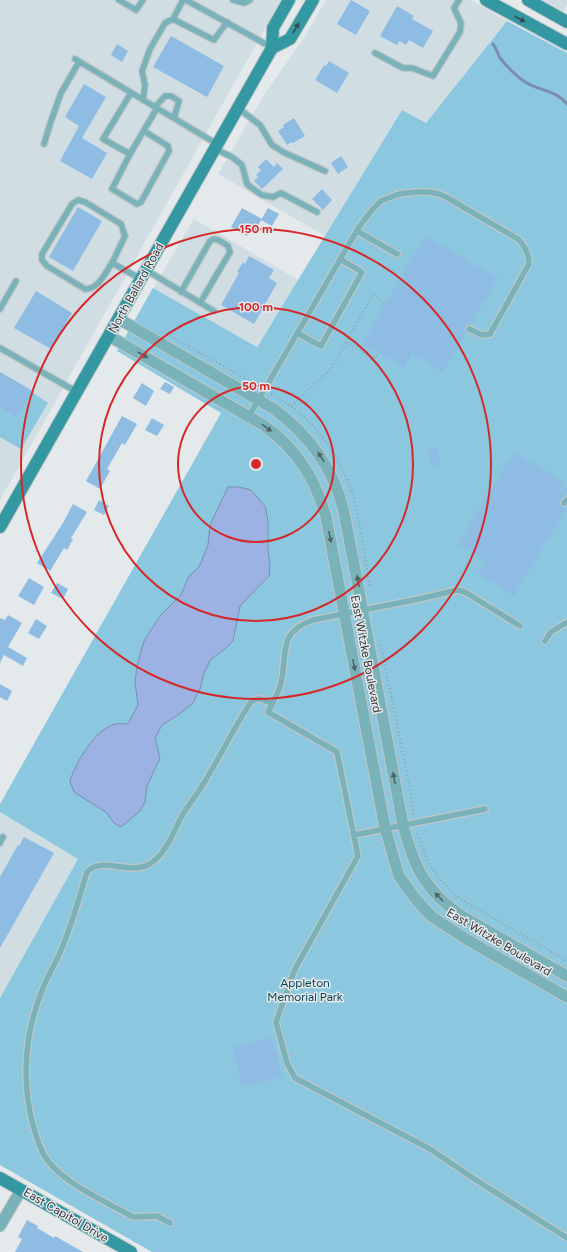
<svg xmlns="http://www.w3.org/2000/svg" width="567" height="1252" font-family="Figtree,sans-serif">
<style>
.built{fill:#d0dde3}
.green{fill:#8bc7df}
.water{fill:#9cb2e2;stroke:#7d8daf}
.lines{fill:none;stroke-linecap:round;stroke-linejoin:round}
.stream{stroke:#7d8daf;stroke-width:3}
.building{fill:#8fbce3}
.lane-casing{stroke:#c1c6c8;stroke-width:8}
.street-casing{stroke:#c1c6c8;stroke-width:13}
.secondary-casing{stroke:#c1c6c8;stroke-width:14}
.path{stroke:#9a9ea0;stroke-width:2;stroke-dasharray:1 3;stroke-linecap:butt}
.lane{stroke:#79b3b9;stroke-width:5.5}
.street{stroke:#79b3b9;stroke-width:11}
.secondary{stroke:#3398a1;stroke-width:12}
.oneway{fill:#354b4e}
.oneway2{fill:#4d6366}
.ring{fill:none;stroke:#d62828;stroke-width:2}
.labels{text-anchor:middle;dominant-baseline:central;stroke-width:3;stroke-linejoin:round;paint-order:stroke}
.street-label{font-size:12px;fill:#363839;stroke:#e4e9ec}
.park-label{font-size:12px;fill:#043f51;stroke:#e4e9ec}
.centre{fill:#d62828;stroke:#e4e9ec;stroke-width:2}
.ring-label{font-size:12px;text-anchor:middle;font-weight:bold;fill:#d62828;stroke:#e4e9ec;stroke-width:3;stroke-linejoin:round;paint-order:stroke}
</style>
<rect width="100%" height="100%" fill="#e4e9ec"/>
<path class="built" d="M 0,0 L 281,0 L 0,500 Z
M 326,0 L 471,0 L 507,21 L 426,123 L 402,110 L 325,236 L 218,174 L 266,92 L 304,38 Z
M 542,0 L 567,0 L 567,5 L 563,12 Z
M 194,219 L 298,280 L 256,347 L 153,288 Z
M 0,812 L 78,859 L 0,998 Z"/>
<path class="green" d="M 507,21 L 567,53 L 567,1252 L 152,1252 L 0,1165 L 0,998 L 78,859 L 0,812 L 0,804 L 221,413 L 117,351 L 153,288 L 257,347 L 402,110 L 426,123 Z
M 32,392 L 48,403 L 21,449 L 0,437 L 0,408 L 17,418 Z"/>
<path class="water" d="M 228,487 L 239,487 L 251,490 L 265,506 L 268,521 L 268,550 L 270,565 L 269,576 L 240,606 L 233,641 L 225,649 L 211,659 L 204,673 L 200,689 L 193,703 L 178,715 L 162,725 L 155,738 L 160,758 L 147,786 L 145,802 L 139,812 L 121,827 L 114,823 L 106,812 L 74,792 L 70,781 C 75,764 96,727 116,724 C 119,723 124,724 128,724 L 138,705 L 135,682 L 137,666 L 144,641 L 160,616 L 181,595 L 189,576 L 199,567 L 208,545 L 210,525 Z"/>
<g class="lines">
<path class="stream" d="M 493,44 C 496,48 498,54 500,58 C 506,66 522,82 531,85 C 543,91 558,92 567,104"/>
</g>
<path class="building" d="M 351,0 L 370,11 L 356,35 L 337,24 Z
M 397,6 L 414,16 L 412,19 L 433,31 L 423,48 L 409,40 L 406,45 L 399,41 L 397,45 L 380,36 Z
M 171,36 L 224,66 L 207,97 L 153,67 Z
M 117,44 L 128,51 L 122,62 L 111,55 Z
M 329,61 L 349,73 L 337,93 L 315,80 L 324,65 L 326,66 Z
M 84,84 L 106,97 L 82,138 L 107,153 L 92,179 L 60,161 L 79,126 L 65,117 Z
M 294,118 L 305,136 L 293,143 L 292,142 L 287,145 L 278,131 L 284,127 L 283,125 Z
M 341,156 L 348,167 L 338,174 L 331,163 Z
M 266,159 L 274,167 L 277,163 L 283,169 L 262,189 L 254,181 L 258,177 L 256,175 L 261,170 L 258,167 Z
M 322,189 L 332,200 L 323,210 L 312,199 Z
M 78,207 L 102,221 L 73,271 L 49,257 Z
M 242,208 L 262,219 L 257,227 L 253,225 L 247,236 L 231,227 Z
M 268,208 L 279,214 L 272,226 L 261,220 Z
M 425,236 L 498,278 L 470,325 L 465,327 L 466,332 L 443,372 L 412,354 L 404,368 L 362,344 Z
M 249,256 L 274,270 L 269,278 L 277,283 L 254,324 L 221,305 L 239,273 L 237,272 L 243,262 L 245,264 Z
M 36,291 L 72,313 L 51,349 L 14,328 Z
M 0,372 L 33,391 L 17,418 L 0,408 Z
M 165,382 L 174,387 L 170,394 L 160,389 Z
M 142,383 L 154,391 L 146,406 L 133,398 Z
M 122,416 L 137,424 L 125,445 L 122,443 L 107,469 L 110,471 L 100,489 L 86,481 Z
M 152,418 L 164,425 L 157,436 L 145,430 Z
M 437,447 L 441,464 L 431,466 L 428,449 Z
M 514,452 L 563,481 L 561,484 L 567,488 L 567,492 L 560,502 L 561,506 L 567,508 L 514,596 L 478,574 L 485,560 L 458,544 Z
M 99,500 L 109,506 L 104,515 L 94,510 Z
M 73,504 L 87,512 L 71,538 L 73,539 L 67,550 L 64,548 L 50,571 L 37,563 L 63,523 Z
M 29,578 L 44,587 L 34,605 L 18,596 Z
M 57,583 L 68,589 L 63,599 L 51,593 Z
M 8,615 L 22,623 L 8,647 L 27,658 L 23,666 L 4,655 L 0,663 L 0,618 L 5,620 Z
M 36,619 L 47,626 L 39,639 L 28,633 Z
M 0,684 L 12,691 L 7,701 L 0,697 Z
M 24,837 L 54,853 L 0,948 L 0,877 L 18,845 L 19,846 Z
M 272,1037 L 283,1077 L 242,1087 L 232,1047 Z
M 27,1220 L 38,1226 L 37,1228 L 54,1238 L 55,1236 L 83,1252 L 15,1252 L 22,1239 L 18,1237 Z"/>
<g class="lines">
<g class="lane-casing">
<path id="lane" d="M 119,0 L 136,10 L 143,0
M 183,0 L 173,19 L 214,40 L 227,22
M 186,0 L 271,47
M 233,0 L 244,3 L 250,0
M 375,53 L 403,68 L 412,68 L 433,76 L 460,32 L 461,23 L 454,8 L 459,0
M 75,59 L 217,144
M 131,93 L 103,139 L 130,154 L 157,108
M 143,100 L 145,85 L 142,71 L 150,49 L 165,23 L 173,19
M 155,107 L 165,96 L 171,96 L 179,101 L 174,118
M 238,108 L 260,125 L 272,145 L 285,153 L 325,171
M 44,144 L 50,124 L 61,93 L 79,62
M 215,149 L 232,157 L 242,165 L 247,184 L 252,188 L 262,195 L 273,197 L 281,193 L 317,212
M 130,154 L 112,189 L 137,204 L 141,202 L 169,151 L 168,146 L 144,131
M 357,231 L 397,254
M 112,263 L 125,236 L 121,224 L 85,202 L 78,200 L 72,204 L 42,254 L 42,260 L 47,266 L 85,289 C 99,289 105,273 112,263 L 141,279
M 146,270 L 214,311
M 181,292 L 210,241 C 216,236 223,243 228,246 L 230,252 L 200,303
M 0,309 L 16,281
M 297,333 L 321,346 L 362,272 L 340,259
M 0,348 L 77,392
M 249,416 L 359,227 L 372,210 L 381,201 L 399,194 L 416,192 L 429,192 L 439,194 L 446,197 L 518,239 C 525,246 529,254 529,264 L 490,334 L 482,335 L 469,329
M 564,503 L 567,500
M 520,626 L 465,592 L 457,590 L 419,599 L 313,620 C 279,632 287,650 282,678 C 281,690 273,702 268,712 L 337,752 L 358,856 L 295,969 L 276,1022 L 287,1063 L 295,1078 L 430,1149 L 473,1178 L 567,1238
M 545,641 L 551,632 L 567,622
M 354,835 L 485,809
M 0,843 L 3,837
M 170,1223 L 157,1216 L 134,1217 L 129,1215 C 103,1200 67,1185 48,1161 C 40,1151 37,1138 33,1125 C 21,1080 25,1031 43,988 C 48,975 56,963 61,950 C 72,925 79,898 87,872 C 103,854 133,880 155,860 C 169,848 174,829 183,814 C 189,804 196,796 202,786 C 219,759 233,729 251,702 C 258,696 265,700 272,704"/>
</g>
<g class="street-casing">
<path id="street" d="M 119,319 L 274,409 C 309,435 334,469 344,512 L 403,825 C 414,867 425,891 462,916 L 567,976
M 109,336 L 265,426 C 297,450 315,478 326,517 L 385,828 L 399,876 L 414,897 L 431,916 L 466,939 L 567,997
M 0,1226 L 21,1190"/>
</g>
<g class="secondary-casing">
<path id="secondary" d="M 486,0 L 567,44
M 528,0 L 567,22
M 272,48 L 290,39 L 313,0
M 0,527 L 264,62 L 272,48 L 273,28 L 289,0
M 0,1178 L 131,1252"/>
</g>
<path class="path" d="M 171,336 L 259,386
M 346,342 L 371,357 L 375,358 L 379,353
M 271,394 C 286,402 299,411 310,423 C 330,443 349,477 355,503 C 362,531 365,560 370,588
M 291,406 L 331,369 L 373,295 L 386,303
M 381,645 L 411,794 L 414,816
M 417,834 L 427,860 L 434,871 L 441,880 L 459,898 L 567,961"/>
<use href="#lane" class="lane"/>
<use href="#street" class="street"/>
<use href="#secondary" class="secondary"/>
</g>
<defs><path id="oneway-solid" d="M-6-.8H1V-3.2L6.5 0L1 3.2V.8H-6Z"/></defs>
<g class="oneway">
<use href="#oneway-solid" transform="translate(520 19) rotate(28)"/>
<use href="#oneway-solid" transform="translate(296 28) rotate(-60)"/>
</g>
<g class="oneway2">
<use href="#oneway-solid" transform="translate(143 355) rotate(30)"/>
<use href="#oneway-solid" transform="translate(267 428) rotate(36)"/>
<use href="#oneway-solid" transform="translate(321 457) rotate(-122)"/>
<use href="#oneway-solid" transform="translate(330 537) rotate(78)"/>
<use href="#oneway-solid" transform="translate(358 581) rotate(-100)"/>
<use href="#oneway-solid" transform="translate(354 665) rotate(79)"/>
<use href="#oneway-solid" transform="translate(394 778) rotate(-100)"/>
<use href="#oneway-solid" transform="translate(439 897) rotate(-134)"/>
</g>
<g class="ring">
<circle cx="256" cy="464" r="78"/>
<circle cx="256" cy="464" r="157"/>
<circle cx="256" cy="464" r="235"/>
</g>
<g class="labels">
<g class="street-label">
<text transform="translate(136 288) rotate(-61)">North Ballard Road</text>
<text transform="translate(366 654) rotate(79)">East Witzke Boulevard</text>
<text transform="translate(499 942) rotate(31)">East Witzke Boulevard</text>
<text transform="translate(66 1215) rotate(30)">East Capitol Drive</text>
</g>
<g class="park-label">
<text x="305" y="983">Appleton<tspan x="305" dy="14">Memorial Park</tspan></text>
</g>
</g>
<circle cx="256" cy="464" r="6" class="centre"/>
<g class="ring-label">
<text x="256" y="233">150 m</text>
<text x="256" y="311">100 m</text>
<text x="256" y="390">50 m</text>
</g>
</svg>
